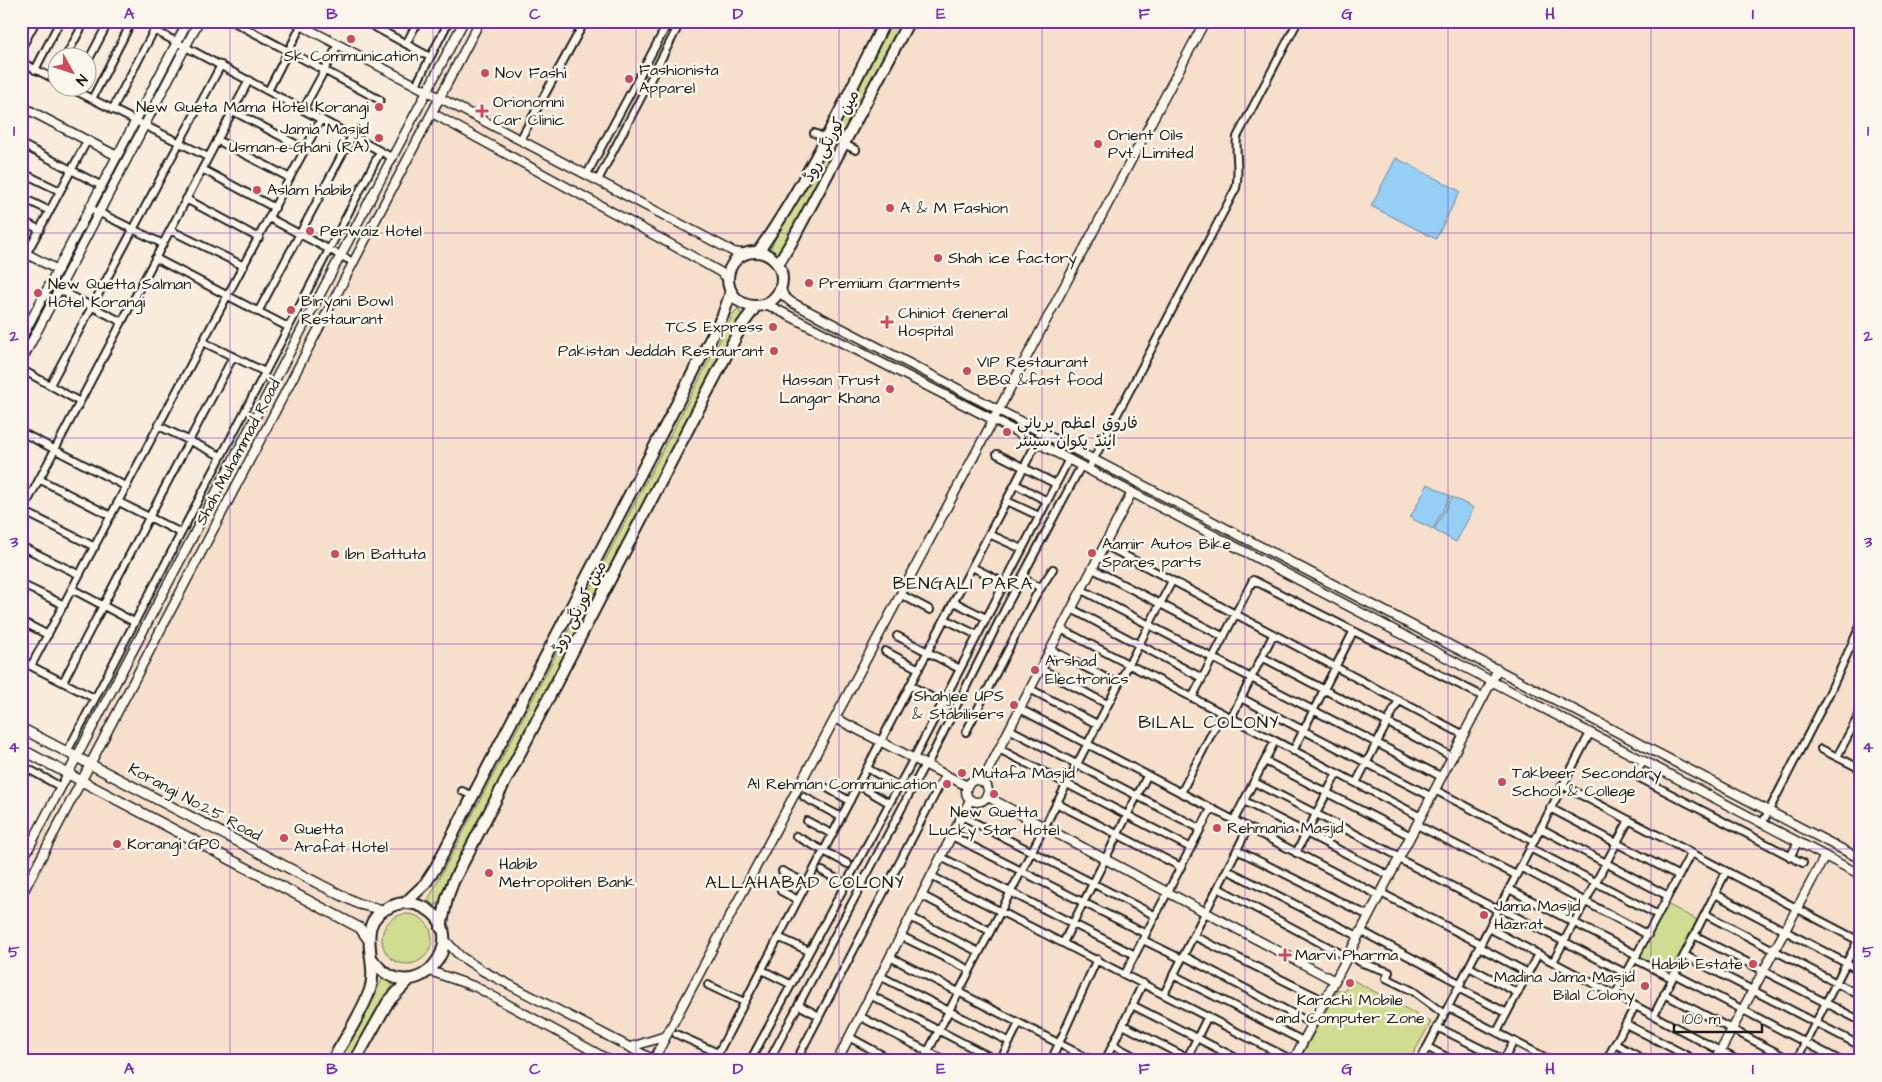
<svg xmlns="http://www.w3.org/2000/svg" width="1882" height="1082" font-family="'Architects Daughter','Playpen Sans Arabic',sans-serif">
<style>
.built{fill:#f6dfcb}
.green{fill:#d0dc8f;stroke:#767c56}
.water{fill:#96cff5;stroke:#65879e}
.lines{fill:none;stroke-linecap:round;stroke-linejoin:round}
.minor-casing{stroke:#1c1c1c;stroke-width:10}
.tertiary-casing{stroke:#1c1c1c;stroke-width:11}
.secondary-casing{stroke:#1c1c1c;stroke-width:12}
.primary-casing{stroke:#1c1c1c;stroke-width:14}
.minor{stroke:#fbf7ec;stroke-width:6}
.tertiary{stroke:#fbf7ec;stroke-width:8}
.secondary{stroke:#fbf7ec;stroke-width:9}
.primary{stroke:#fbf7ec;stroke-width:10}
.grid{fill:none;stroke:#7b2cbf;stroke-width:1;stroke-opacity:0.55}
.poi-dot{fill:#d1495b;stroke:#fbf7ec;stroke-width:2}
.labels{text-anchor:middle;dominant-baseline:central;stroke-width:5;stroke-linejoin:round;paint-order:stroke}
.poi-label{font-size:16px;fill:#1c1c1c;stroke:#fbf7ec;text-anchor:start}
.street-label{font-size:16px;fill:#1c1c1c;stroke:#fbf7ec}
.neighbourhood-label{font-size:18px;letter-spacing:1px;fill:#1c1c1c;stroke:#fbf7ec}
.neatline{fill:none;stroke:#7b2cbf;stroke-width:2}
.grid-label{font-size:16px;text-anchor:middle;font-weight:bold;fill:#7b2cbf}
</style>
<rect width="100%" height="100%" fill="#f9ecdd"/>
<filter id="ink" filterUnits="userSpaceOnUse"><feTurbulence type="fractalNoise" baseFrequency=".02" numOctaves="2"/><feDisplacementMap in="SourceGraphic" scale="10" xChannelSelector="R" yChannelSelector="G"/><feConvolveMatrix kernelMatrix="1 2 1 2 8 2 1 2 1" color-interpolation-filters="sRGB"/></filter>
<g filter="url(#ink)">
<path class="built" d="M 472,21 L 1861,21 L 1861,1061 L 21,1061 L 21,875 L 142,643 Z"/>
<path class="green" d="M 889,21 L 902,21 L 779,256 L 770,253 L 769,251 Z
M 738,309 L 742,315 L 437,905 L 433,905 L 428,900 L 430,896 L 735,311 Z
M 1665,903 L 1701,922 L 1674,974 L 1637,955 Z
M382 939a25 25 0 1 1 50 0a25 25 0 1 1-50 0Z
M 383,978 L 393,984 L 351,1061 L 339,1061 Z
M 1351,979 L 1431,1022 L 1409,1061 L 1372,1061 L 1366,1057 L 1363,1061 L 1299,1061 L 1338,989 L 1344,992 Z"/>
<path class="water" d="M 1396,158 L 1460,191 L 1436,239 L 1371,206 Z
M 1428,484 L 1450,496 L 1433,529 L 1410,518 Z
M 1452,497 L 1474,508 L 1456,542 L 1434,530 Z"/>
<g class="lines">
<g class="minor-casing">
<path id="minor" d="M 232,21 L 380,100
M 364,21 L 430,57
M 154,30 L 393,158
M 406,44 L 418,21
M 21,49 L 36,21
M 65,58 L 85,21
M 88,61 L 109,21
M 21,62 L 58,81
M 35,70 L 60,21
M 53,79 L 58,71
M 416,85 L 449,21
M 70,88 L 208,157
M 268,91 L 301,26
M 92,99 L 132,21
M 112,110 L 159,21
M 303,110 L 338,45
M 233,111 L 305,149
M 814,133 L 825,138
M 217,140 L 290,178
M 520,140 L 585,21
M 21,144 L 102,186
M 844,144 L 856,150
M 202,169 L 275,208
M 21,172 L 60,191
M 587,174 L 669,21
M 598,180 L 681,21
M 21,197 L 50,211
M 186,199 L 259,238
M 90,208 L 163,244
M 269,218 L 353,262
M 21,220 L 40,230
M 170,230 L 244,266
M 155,258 L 288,327
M 21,264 L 87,141
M 50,285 L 122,322
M 258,312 L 352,136
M 203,342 L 265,372
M 21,369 L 80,402
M 50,385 L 221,65
M 159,426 L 221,456
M 21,432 L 127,487
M 997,454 L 1056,484
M 1088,470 L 1236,188 C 1240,171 1235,154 1237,137 L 1298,21
M 39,479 L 111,516
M 1015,484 L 1047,501
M 1007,501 L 1039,516
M 119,502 L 181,533
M 23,511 L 95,547
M 21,514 L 249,80
M 989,534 L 1022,549
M 1105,545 L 1464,735
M 21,546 L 80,575
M 972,567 L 1004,583
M 1093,569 L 1224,637
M 1022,578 L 1041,588
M 21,584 L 64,605
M 72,589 L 134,622
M 1082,590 L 1442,777
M 900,594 L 930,610
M 954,602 L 986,618
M 1072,609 L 1202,678
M 945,619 L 977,635
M 21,621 L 48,635
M 1061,629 L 1421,817
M 897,636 L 960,669
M 1051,650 L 1118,684
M 885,651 L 919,669
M 1262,657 L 1453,757
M 21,661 L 94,698
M 31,666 L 321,119
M 1041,669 L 1107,704
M 63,682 L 233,357
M 910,685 L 942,703
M 1030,689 L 1097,724
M 1192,698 L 1253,580 L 1484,697
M 1241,698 L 1432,797
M 1020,709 L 1380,896
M 1231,718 L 1273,635
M 1009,729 L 1201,829
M 966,732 L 1036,595 L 1053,569
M 999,749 L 1191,848
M 1821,749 L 1861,769
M 1293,751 L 1353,632
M 67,752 L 380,152
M 1837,757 L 1861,711
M 21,759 L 25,751
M 1265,761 L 1411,836
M 1643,762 L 1637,772 L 1638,777 L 1803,863
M 21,765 L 61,787
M 927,765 L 1005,609 L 1081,466
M 867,768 L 898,786
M 1254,782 L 1400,857
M 1356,783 L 1399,700
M 858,785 L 889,803
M 1562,785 L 1861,942
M 827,788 L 850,801
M 1435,790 L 1533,841
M 462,791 L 473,796
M 1181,793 L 1222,713
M 804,797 L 841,817
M 1244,801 L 1390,876
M 1056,803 L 1181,867
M 1550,808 L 1679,876
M 962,816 L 1156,916
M 1234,820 L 1275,741
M 807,821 L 832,834
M 1762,824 L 1829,694 L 1861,624
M 1417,825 L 1516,875
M 1540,828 L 1668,896
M 796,836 L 848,864
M 952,836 L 1146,934
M 1530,848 L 1658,915
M 1237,850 L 1369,916
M 1296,853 L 1337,773
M 941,857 L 1135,955
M 1790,857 L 1798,842
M 1399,859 L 1498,910
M 1520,867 L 1648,935
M 1227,870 L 1358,936
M 782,871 L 806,883
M 822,871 L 846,884
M 931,876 L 1294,1061
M 1218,888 L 1347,957
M 1509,889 L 1637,955
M 781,891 L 798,900
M 1381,893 L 1481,944
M 1715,894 L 1861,971
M 921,895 L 990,931
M 1499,908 L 1627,974
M 1705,914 L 1861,996
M 910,917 L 979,952
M 1489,928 L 1739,1061
M 1361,931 L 1461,984
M 1694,935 L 1861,1021
M 901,936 L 970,970
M 1194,936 L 1325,1001
M 778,937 L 809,951
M 1143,940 L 1182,959
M 1063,943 L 1147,776
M 1479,947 L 1528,973
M 1349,955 L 1362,963 L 1389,972 L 1386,978 L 1413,991 L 1444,1014
M 1684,955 L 1861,1046
M 1184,956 L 1312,1024
M 890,957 L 1093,1061
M 1635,959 L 1672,978
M 1553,962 L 1629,820
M 1469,967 L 1518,993
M 762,970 L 790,984
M 1125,974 L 1211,809
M 1674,974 L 1841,1061
M 1173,975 L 1303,1041
M 880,976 L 1010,1042
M 708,985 L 744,1002
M 1458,988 L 1507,1013
M 1164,994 L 1248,828
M 1664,994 L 1793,1061
M 870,995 L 998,1061
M 1615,995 L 1691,853
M 799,1005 L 819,1016
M 1132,1005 L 1242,1061
M 1448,1007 L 1552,1061
M 1654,1015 L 1726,872
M 859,1016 L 946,1061
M 1626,1024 L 1697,1061
M 1123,1025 L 1193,1061
M 1437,1027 L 1504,1060
M 1497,1032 L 1538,954
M 676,1034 L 718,1053
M 849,1037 L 893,1061
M 1615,1044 L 1647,1061
M 1113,1045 L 1143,1061
M 1427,1047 L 1454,1061
M 1186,1060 L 1208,1016
M 714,1061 L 1037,442
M 750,1061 L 914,758 L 1069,459
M 769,1061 L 925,764
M 796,1061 L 945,775
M 923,1061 L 1172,581
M 1000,1061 L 1019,1023
M 1051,1061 L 1097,959
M 1105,1061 L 1143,983
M 1420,1061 L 1590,733
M 1503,1061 L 1514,1041
M 1606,1061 L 1635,1006
M 1796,1061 L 1858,940"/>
</g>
<g class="tertiary-casing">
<path id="tertiary" d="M 293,21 L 734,252 L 745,254
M 21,106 L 117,156
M 432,113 L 674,246 L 720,272 L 728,278
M 21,251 L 58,270
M 781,289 L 784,296 L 791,302 L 1861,859
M 766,304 L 992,419 L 1861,875
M 21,339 L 188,21
M 21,362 L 199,21
M 835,718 L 967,786
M966 791a11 11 0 1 1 22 0a11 11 0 1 1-22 0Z
M 982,782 L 1132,492
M 986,796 L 1335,981
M 21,863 L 464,21
M 21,896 L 480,21
M 444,939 L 460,956 L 483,971 L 656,1061
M 430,971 L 476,987 L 611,1061
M 631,1047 L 666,1036
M 653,1061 L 1205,21
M 837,1061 L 970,800
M 1293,1061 L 1498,669
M 1715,1061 L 1825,856"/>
</g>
<g class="secondary-casing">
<path id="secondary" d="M 21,728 L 323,886 L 359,904 L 383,910
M 21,749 L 360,928 L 367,938"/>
</g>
<g class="primary-casing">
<path id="primary" d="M 758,252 C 808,181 846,99 885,21
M728 279a27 27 0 1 1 54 0a27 27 0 1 1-54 0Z
M 778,264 L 791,243 L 909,21
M 405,903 L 425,884 L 436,867 L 723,315 L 731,292
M 441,928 L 447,898 L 453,882 L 742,325 L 756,306
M 332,1061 C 345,1038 361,1015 370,990 C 380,960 351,922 392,906 C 403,901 415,903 425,908 C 476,936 414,1017 372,959
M 355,1061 L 388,1002 L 409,980"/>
</g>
<use href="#minor" class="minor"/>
<use href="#tertiary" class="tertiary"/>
<use href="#secondary" class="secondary"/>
<use href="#primary" class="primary"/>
</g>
</g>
<path class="grid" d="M 230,21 L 230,1061M 433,21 L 433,1061M 636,21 L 636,1061M 839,21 L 839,1061M 1042,21 L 1042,1061M 1245,21 L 1245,1061M 1448,21 L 1448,1061M 1651,21 L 1651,1061M 21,233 L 1861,233M 21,438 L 1861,438M 21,644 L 1861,644M 21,849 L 1861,849"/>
<g class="poi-dot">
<circle cx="351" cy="39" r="5"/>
<circle cx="485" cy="73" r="5"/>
<circle cx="629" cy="79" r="5"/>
<circle cx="379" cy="107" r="5"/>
<path d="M479.5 103.5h5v5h5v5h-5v5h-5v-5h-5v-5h5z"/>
<circle cx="379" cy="138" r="5"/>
<circle cx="1098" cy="144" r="5"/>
<circle cx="257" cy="190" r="5"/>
<circle cx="890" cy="208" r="5"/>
<circle cx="310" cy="231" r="5"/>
<circle cx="938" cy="258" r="5"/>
<circle cx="809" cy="283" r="5"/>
<circle cx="38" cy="293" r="5"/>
<circle cx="291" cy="310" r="5"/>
<path d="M884.5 314.5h5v5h5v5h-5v5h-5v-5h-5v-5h5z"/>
<circle cx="773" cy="327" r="5"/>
<circle cx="774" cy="351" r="5"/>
<circle cx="967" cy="371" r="5"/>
<circle cx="890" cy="389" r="5"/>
<circle cx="1007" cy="432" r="5"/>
<circle cx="1092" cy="553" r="5"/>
<circle cx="335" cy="554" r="5"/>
<circle cx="1035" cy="670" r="5"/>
<circle cx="1014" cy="705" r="5"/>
<circle cx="962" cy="773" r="5"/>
<circle cx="1502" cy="782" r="5"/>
<circle cx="947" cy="784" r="5"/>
<circle cx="994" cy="794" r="5"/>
<circle cx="1217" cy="828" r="5"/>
<circle cx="284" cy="838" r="5"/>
<circle cx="117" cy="844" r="5"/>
<circle cx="489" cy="873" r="5"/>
<circle cx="1484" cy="915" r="5"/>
<path d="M1282.5 947.5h5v5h5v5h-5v5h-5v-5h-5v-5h5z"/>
<circle cx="1753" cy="964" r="5"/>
<circle cx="1350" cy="983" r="5"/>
<circle cx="1645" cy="986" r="5"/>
</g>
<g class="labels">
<g class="poi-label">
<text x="351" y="56" text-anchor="middle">Sk Communication</text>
<text x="639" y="70">Fashionista<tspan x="639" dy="18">Apparel</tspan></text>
<text x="495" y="73">Nov Fashi</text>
<text x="493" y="102">Orionomni<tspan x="493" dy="18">Car Clinic</tspan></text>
<text x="369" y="107" text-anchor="end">New Queta Mama Hotel Korangi</text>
<text x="369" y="129" text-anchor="end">Jamia Masjid<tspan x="369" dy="18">Usman-e-Ghani (RA)</tspan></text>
<text x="1108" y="135">Orient Oils<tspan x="1108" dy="18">Pvt. Limited</tspan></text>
<text x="267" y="190">Aslam habib</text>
<text x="900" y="208">A &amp; M Fashion</text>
<text x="320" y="231">Perwaiz Hotel</text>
<text x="948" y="258">Shah ice factory</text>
<text x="819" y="283">Premium Garments</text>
<text x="48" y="284">New Quetta Salman<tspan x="48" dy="18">Hotel Korangi</tspan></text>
<text x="301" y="301">Biryani Bowl<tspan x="301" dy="18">Restaurant</tspan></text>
<text x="898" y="313">Chiniot General<tspan x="898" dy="18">Hospital</tspan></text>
<text x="763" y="327" text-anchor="end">TCS Express</text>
<text x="764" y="351" text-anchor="end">Pakistan Jeddah Restaurant</text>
<text x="977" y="362">VIP Restaurant<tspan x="977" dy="18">BBQ &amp;fast food</tspan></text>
<text x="880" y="380" text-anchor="end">Hassan Trust<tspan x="880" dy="18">Langar Khana</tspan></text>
<text x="1017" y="423">فاروق اعظم بریانی<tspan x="1017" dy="18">اینڈ پکوان سینٹر</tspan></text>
<text x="1102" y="544">Aamir Autos Bike<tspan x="1102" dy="18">Spares parts</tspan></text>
<text x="345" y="554">Ibn Battuta</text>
<text x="1045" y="661">Arshad<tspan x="1045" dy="18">Electronics</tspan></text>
<text x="1004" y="696" text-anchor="end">Shahjee UPS<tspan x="1004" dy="18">&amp; Stabilisers</tspan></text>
<text x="972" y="773">Mutafa Masjid</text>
<text x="1512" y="773">Takbeer Secondary<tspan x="1512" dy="18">School &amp; College</tspan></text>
<text x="937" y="784" text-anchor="end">Al Rehman Communication</text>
<text x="994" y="812" text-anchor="middle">New Quetta<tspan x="994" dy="18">Lucky Star Hotel</tspan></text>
<text x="1227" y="828">Rehmania Masjid</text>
<text x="294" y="829">Quetta<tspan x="294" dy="18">Arafat Hotel</tspan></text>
<text x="127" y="844">Korangi GPO</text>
<text x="499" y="864">Habib<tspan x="499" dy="18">Metropoliten Bank</tspan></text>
<text x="1494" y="906">Jama Masjid<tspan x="1494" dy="18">Hazrat</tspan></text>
<text x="1295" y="955">Marvi Pharma</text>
<text x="1743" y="964" text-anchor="end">Habib Estate</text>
<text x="1635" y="977" text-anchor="end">Madina Jama Masjid<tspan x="1635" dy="18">Bilal Colony</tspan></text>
<text x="1350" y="1000" text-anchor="middle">Karachi Mobile<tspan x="1350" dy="18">and Computer Zone</tspan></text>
</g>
<g class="street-label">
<text transform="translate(831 136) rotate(-62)">مین کورنگی روڈ</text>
<text transform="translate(238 452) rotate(-62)">Shah Muhammad Road</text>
<text transform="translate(579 607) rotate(-63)">مین کورنگی روڈ</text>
<text transform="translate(195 802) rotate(28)">Korangi No.2.5 Road</text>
</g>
<g class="neighbourhood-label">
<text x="963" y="583">BENGALI PARA</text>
<text x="1209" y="722">BILAL COLONY</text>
<text x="805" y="882">ALLAHABAD COLONY</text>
</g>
</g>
<rect width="1882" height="1082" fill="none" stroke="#fbf7ec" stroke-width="55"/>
<g transform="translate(72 72) rotate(130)"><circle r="24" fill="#fbf7ec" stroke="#a29f99"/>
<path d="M0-4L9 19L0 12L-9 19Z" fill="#d1495b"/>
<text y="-8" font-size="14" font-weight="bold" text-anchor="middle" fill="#1c1c1c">N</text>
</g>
<path d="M1674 1024v8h88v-8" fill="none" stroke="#1c1c1c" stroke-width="2.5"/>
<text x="1682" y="1024" font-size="15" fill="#1c1c1c" stroke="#fbf7ec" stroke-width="4" paint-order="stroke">100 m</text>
<rect x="28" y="28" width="1826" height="1026" class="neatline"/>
<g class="grid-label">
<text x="129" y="19">A</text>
<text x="332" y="19">B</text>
<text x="535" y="19">C</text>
<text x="738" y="19">D</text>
<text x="941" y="19">E</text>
<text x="1144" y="19">F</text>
<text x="1347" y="19">G</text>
<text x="1550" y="19">H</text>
<text x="1753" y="19">I</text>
<text x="14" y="136">1</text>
<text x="1868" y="136">1</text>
<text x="14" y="341">2</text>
<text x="1868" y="341">2</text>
<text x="14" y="547">3</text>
<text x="1868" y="547">3</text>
<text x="14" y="752">4</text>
<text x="1868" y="752">4</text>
<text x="14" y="957">5</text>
<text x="1868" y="957">5</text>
<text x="129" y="1074">A</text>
<text x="332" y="1074">B</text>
<text x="535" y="1074">C</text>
<text x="738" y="1074">D</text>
<text x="941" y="1074">E</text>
<text x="1144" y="1074">F</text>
<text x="1347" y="1074">G</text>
<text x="1550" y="1074">H</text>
<text x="1753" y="1074">I</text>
</g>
</svg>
